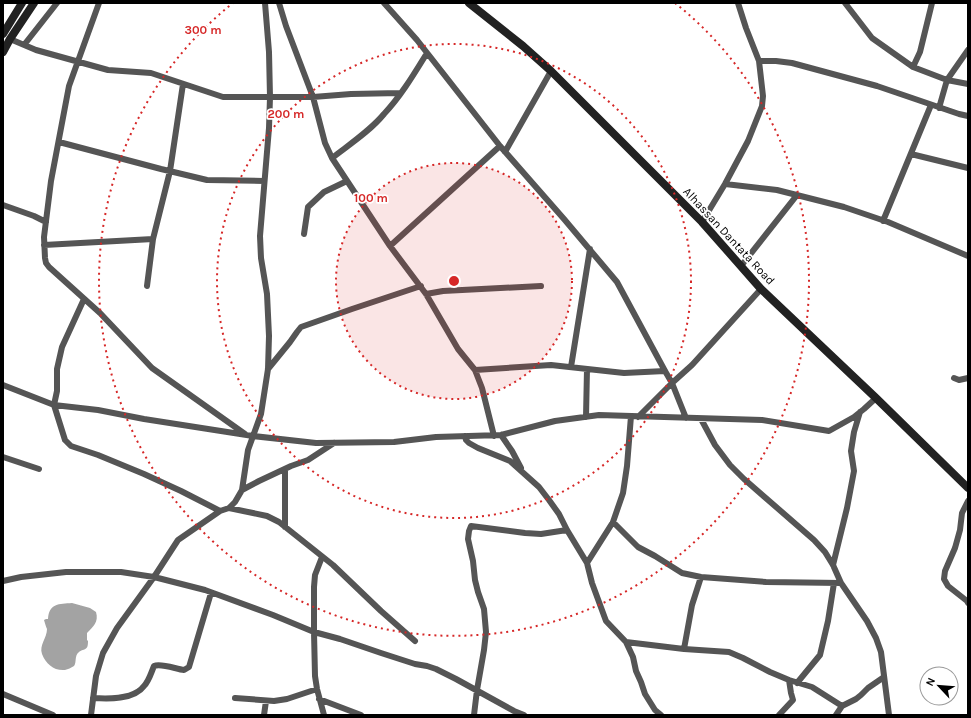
<svg xmlns="http://www.w3.org/2000/svg" width="971" height="718" font-family="Karla,sans-serif">
<style>
.water{fill:#a3a3a3}
.lines{fill:none;stroke-linecap:round;stroke-linejoin:round}
.street{stroke:#555;stroke-width:6}
.secondary{stroke:#222;stroke-width:8}
.ring{fill:none;stroke:#d62828;stroke-width:2;stroke-dasharray:2 4}
.labels{text-anchor:middle;dominant-baseline:central;stroke-width:3.5;stroke-linejoin:round;paint-order:stroke}
.street-label{font-size:12px;fill:#000;stroke:#fff}
.centre{fill:#d62828;stroke:#fff;stroke-width:2}
.ring-label{font-size:12px;text-anchor:middle;font-weight:bold;fill:#d62828;stroke:#fff;stroke-width:3.5;stroke-linejoin:round;paint-order:stroke}
</style>
<rect width="100%" height="100%" fill="#fff"/>
<path class="water" d="M 72,603 L 90,608 L 96,612 C 99,622 93,627 87,633 L 87,640 L 88,641 C 88,651 85,648 79,652 C 74,656 77,662 74,666 C 71,668 68,669 65,670 C 54,671 46,664 42,654 C 39,645 47,638 47,629 C 46,627 45,623 44,620 L 46,619 L 48,619 C 49,603 59,604 72,603 Z"/>
<g class="lines">
<path class="street" d="M 99,3 L 69,86 L 51,181 L 44,237 L 45,258 L 46,263 L 49,267 L 100,313 L 152,368 L 245,434
M 279,3 L 286,26 L 313,97 L 325,143 L 332,158 L 390,246 L 426,294 L 458,349 L 475,370 L 482,388 L 494,436
M 384,3 L 417,40 L 500,146 L 564,219 L 617,282 L 665,371 L 672,383 L 686,418
M 845,3 L 872,38 L 913,67 L 947,80 L 968,84
M 10,39 L 36,50 L 108,70 L 151,73 L 223,97 L 313,97 L 351,94 L 400,93
M 24,45 L 57,3
M 759,61 L 776,61 L 792,63 L 877,86 L 959,114 L 968,116
M 913,67 L 920,52 L 932,3
M 939,108 L 947,80 L 968,50
M 59,142 L 161,169 L 207,180 L 264,181
M 505,152 L 551,71
M 911,154 L 968,168
M 332,158 C 350,144 370,131 384,114 C 401,96 414,74 427,53
M 725,184 L 777,190 L 844,207 L 888,222 L 968,256
M 3,205 L 34,216 L 46,222
M 883,221 L 931,105
M 702,222 L 725,184 L 748,141 L 762,106 L 763,96 L 759,61 L 746,28 L 738,3
M 304,234 L 308,207 L 324,192 L 347,181
M 44,245 L 153,239 L 170,171 L 183,84
M 390,246 L 500,146
M 741,266 L 797,195
M 147,286 L 153,239
M 426,294 L 443,291 L 541,286
M 84,299 L 62,347 L 57,369 L 57,391 L 54,405 L 65,440 L 71,446 L 98,455 L 144,474 L 181,491 L 220,511
M 571,367 L 590,249
M 268,369 L 290,342 L 297,332 L 301,327 L 352,309 L 421,286
M 475,370 L 551,365 L 624,373 L 665,371
M 954,378 L 959,380 L 968,378
M 3,385 L 54,405 L 98,410 L 144,419 L 253,436 L 316,443 L 394,442 L 436,437 L 501,435 L 555,421 L 599,415 L 762,420 L 829,431 L 854,417 L 864,409 L 876,398
M 586,417 L 587,369
M 638,417 L 672,383 L 692,365 L 761,289
M 701,419 L 715,445 L 730,465 L 744,479 L 814,540 L 825,552 L 833,565 L 841,583 L 867,621 L 876,638 L 881,652 L 889,715
M 501,435 L 512,451 L 521,468
M 465,436 L 466,440 L 469,443 L 478,448 L 510,461 L 539,487 L 549,500 L 559,514 L 567,530 L 587,563 L 592,583 L 606,621 L 626,642 L 633,657 L 636,671 L 641,682 L 645,694 L 655,710 L 661,715
M 3,457 L 39,469
M 242,490 L 259,481 L 291,466 L 308,460 L 334,443
M 968,501 L 962,513 L 960,530 L 955,548 L 945,571 L 944,579 L 948,586 L 967,601 L 968,603
M 229,508 L 267,516 L 279,522 L 333,565 L 381,611 L 415,641
M 613,522 L 638,547 L 655,556 L 682,573 L 701,577 L 766,582 L 841,583
M 285,527 L 285,469
M 322,557 L 315,575 L 314,587 L 314,632 L 315,676 L 317,689 L 324,715
M 587,563 L 613,522 L 623,493 L 627,466 L 631,416
M 833,565 L 847,508 L 854,471 L 851,451 L 854,432 L 860,412
M 3,581 L 21,577 L 66,572 L 121,572 L 154,577 L 205,590 L 273,615 L 314,632 L 340,639 L 381,653 L 415,664 L 427,666 L 436,669 L 456,679 L 514,711 L 524,715
M 626,642 L 684,649 L 729,652 L 743,658 L 770,672 L 789,680 L 812,687 L 842,706
M 684,649 L 692,605 L 701,577
M 797,683 L 820,655 L 828,621 L 834,583
M 3,694 L 53,715
M 93,698 C 108,699 134,700 144,686 C 149,681 151,673 154,666 C 161,663 176,669 184,670 L 189,667 L 211,593
M 235,698 L 274,701 L 287,699 L 317,689
M 319,699 L 361,715
M 91,715 L 96,676 L 103,653 L 117,628 L 154,577 L 178,540 L 220,511 L 229,508 L 235,502 L 242,490 L 248,450 L 261,414 L 268,369 L 269,336 L 267,294 L 261,258 L 260,236 L 269,128 L 270,97 L 269,52 L 265,3
M 264,715 L 266,701
M 474,715 L 477,690 L 484,650 L 486,632 L 484,609 L 478,592 L 475,580 L 473,561 L 468,539 L 469,531 L 471,526 L 525,533 L 541,534 L 567,530
M 779,715 L 793,700 L 791,693 L 789,680
M 836,715 L 842,706 L 856,699 L 861,695 L 868,688 L 884,677"/>
<path class="secondary" d="M 469,3 L 523,46 L 551,71 L 702,222 L 761,289 L 876,398 L 968,488
M 3,34 L 22,3
M 3,52 L 10,39 L 34,3"/>
</g>
<circle cx="454" cy="281" r="118" fill="#d62828" fill-opacity=".12"/>
<g class="ring">
<circle cx="454" cy="281" r="118"/>
<circle cx="454" cy="281" r="237"/>
<path d="M675 3A355 355 0 1 1 233 3"/>
</g>
<g class="labels">
<g class="street-label">
<text transform="translate(729 236) rotate(47)">Alhassan Dantata Road</text>
</g>
</g>
<circle cx="454" cy="281" r="6" class="centre"/>
<g class="ring-label">
<text x="203" y="34">300 m</text>
<text x="286" y="118">200 m</text>
<text x="371" y="202">100 m</text>
</g>
<rect width="971" height="718" fill="none" stroke="#000000" stroke-width="8"/>
<g transform="translate(939 686) rotate(296)"><circle r="19" fill="#ffffff" stroke="#999999"/>
<path d="M0-3L7 15L0 10L-7 15Z" fill="#000000"/>
<text y="-6" font-size="11" font-weight="bold" text-anchor="middle" fill="#000000">N</text>
</g>
</svg>
